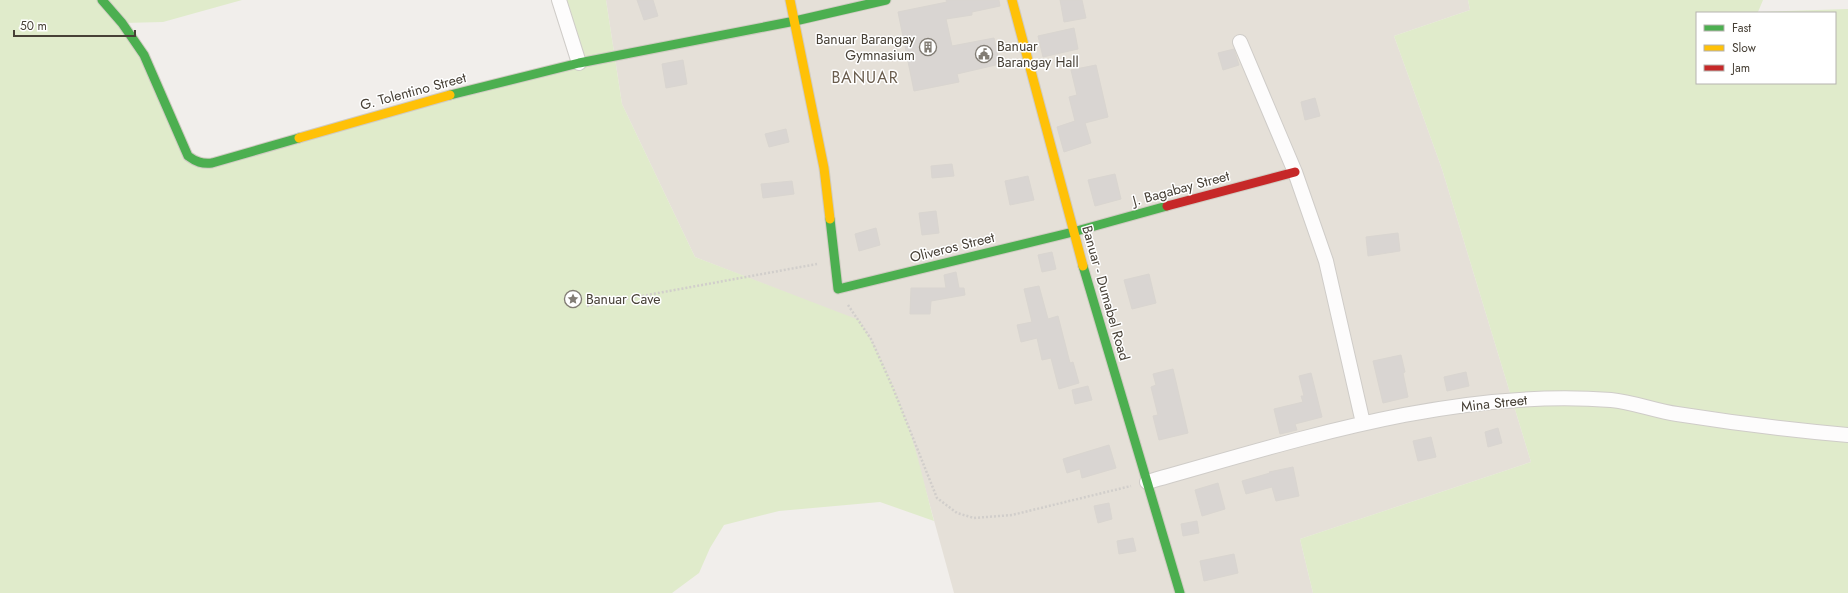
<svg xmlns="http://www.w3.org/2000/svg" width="1848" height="593" font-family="Jost,sans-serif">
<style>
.residential{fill:#e5e0d8}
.green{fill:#e0ebcb;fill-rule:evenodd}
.building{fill:#d9d5d2;stroke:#d9d5d0}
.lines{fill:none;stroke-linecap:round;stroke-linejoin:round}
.street-casing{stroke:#cfccc8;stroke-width:16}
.fast-casing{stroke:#d0cbc2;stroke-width:11}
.slow-casing{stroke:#d0cbc2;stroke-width:11}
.jam-casing{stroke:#d0cbc2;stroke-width:11}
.path{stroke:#d1cecb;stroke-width:2.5;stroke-dasharray:2 2;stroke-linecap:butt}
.street{stroke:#fdfcfc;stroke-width:14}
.fast{stroke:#4caf50;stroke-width:9}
.slow{stroke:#ffc107;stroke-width:9}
.jam{stroke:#c62828;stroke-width:9}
.labels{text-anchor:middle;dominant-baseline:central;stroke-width:3;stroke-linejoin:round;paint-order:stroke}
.poi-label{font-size:14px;fill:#474036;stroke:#fff;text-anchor:start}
.street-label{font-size:14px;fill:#474036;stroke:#fff}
.quarter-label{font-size:16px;letter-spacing:1px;fill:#6a5d4e;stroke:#fff}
</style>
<rect width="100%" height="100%" fill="#f1eeeb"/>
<path class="residential" d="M 606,0 L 1468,0 L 1470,10 L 1394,36 L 1442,169 L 1531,462 L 1300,539 L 1313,593 L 954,593 L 907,422 L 859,321 L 695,257 L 622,104 Z"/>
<path class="green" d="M 0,0 L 242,0 L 163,22 L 123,23 L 195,162 L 579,63 L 559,0 L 606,0 L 622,104 L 695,257 L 859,320 C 881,355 899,396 911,435 C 920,463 926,492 934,521 L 880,502 L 779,511 L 724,525 L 710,548 L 699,573 L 672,593 L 0,593 Z
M 1468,0 L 1763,0 L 1758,12 L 1848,9 L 1848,593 L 1313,593 L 1300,539 L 1531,462 L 1442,169 L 1394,36 L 1470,10 ZM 1697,13 L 1835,13 L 1835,83 L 1697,83 Z"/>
<path class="building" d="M 637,0 L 653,0 L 658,16 L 644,20 Z
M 946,0 L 999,0 L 1000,6 L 972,12 L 972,15 L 946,19 L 952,46 L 994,38 L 1000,64 L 957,74 L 959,82 L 914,91 L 898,12 L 947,2 Z
M 1060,0 L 1082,0 L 1086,18 L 1064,22 Z
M 1074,28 L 1078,49 L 1043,57 L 1038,36 Z
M 1234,49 L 1239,65 L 1223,70 L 1218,53 Z
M 683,60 L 687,84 L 666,88 L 662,64 Z
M 1096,65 L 1108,117 L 1085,123 L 1091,143 L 1064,152 L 1057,127 L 1075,121 L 1069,97 L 1077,95 L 1071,70 Z
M 1315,98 L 1320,116 L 1305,120 L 1301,102 Z
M 786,129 L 789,142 L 769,147 L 765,134 Z
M 952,164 L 954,176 L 932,178 L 931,166 Z
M 1115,174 L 1121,199 L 1095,206 L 1088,180 Z
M 1028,176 L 1034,200 L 1010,205 L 1005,181 Z
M 792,181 L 794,194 L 763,198 L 761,184 Z
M 936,211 L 939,233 L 922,235 L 919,213 Z
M 876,228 L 880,245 L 859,251 L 855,234 Z
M 1398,233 L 1400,251 L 1368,256 L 1366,237 Z
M 1052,252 L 1056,269 L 1042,272 L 1038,255 Z
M 956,272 L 959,288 L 964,288 L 965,295 L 931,301 L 930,314 L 910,314 L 911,288 L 946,288 L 944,275 Z
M 1149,274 L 1156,303 L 1132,309 L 1124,280 Z
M 1039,286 L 1048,319 L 1058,316 L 1070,363 L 1073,362 L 1079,383 L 1059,389 L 1051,358 L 1042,360 L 1037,338 L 1021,342 L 1017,325 L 1032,322 L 1024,289 Z
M 1401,355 L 1405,372 L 1403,373 L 1408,397 L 1383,403 L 1373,361 Z
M 1173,369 L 1188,433 L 1159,440 L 1153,416 L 1158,415 L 1151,387 L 1156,385 L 1153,374 Z
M 1466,372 L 1469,386 L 1447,391 L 1444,377 Z
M 1311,373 L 1322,417 L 1295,424 L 1297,430 L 1280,434 L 1274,409 L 1303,402 L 1301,396 L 1304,396 L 1299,376 Z
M 1088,386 L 1092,400 L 1075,404 L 1072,390 Z
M 1498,428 L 1502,443 L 1488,447 L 1485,432 Z
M 1431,437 L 1436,457 L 1418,461 L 1413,441 Z
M 1109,445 L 1116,468 L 1082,478 L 1080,469 L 1067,473 L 1063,459 Z
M 1293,467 L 1299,496 L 1276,501 L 1272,487 L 1246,494 L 1242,481 L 1270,473 L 1269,472 Z
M 1218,483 L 1225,509 L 1202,516 L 1195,490 Z
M 1109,503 L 1112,519 L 1098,523 L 1094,506 Z
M 1197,521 L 1199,533 L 1183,536 L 1181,524 Z
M 1133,538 L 1136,551 L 1119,554 L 1117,541 Z
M 1234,554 L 1238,573 L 1204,581 L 1200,561 Z"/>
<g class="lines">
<g class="street-casing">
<path id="street" d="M 559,0 L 579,63
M 1240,42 L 1295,172 L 1326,261 L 1363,423
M 1147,482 C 1298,440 1452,388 1611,400 C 1633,402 1655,411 1677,414 C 1734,423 1791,430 1848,435"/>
</g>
<g class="fast-casing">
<path id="fast" d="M 102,0 L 122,23 L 144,55 L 188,156 C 196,162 202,164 212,163 L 299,138
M 450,95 L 579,63 L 795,21 L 886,0
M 830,219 L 838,289 L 1073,232 L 1167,206
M 1083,266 L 1180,593"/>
</g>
<g class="slow-casing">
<path id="slow" d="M 790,0 L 824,168 L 830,219
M 1012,0 L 1083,266
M 299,138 L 450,95"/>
</g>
<g class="jam-casing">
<path id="jam" d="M 1167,206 L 1295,172"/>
</g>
<path class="path" d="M 848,305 L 871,339 L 893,388 L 937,498 L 957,513 L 974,518 L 1012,515 L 1131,486
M 587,306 L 817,264"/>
<use href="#street" class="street"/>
<use href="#fast" class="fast"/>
<use href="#slow" class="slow"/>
<use href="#jam" class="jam"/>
</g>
<defs>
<g id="building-ring" transform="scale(0.9)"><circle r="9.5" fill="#fff" stroke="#827d75" stroke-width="1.5"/><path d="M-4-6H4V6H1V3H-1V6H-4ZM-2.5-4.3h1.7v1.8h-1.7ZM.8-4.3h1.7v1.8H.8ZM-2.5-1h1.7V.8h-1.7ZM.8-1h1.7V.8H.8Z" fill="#827d75"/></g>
<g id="civic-ring" transform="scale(0.9)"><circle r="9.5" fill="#fff" stroke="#827d75" stroke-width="1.5"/><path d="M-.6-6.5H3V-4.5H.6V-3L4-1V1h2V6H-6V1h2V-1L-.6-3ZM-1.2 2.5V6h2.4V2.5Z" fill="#827d75"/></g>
<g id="sight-ring" transform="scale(0.9)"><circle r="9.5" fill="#fff" stroke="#827d75" stroke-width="1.5"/><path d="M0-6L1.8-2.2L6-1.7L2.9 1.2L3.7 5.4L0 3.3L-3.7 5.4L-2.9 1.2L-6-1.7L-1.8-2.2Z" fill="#827d75"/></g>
</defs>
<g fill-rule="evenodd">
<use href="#building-ring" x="928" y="47"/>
<use href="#civic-ring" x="984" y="54"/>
<use href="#sight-ring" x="573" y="299"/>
</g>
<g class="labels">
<g class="poi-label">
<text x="915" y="39" text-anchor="end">Banuar Barangay<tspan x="915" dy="16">Gymnasium</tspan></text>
<text x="997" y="46">Banuar<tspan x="997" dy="16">Barangay Hall</tspan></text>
<text x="586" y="299">Banuar Cave</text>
</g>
<g class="street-label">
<text transform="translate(413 91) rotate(-15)">G. Tolentino Street</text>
<text transform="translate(1181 188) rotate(-15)">J. Bagabay Street</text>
<text transform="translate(952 247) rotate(-14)">Oliveros Street</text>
<text transform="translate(1106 293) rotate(74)">Banuar - Dumabel Road</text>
<text transform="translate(1494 403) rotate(-6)">Mina Street</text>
</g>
<g class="quarter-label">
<text x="865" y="77">BANUAR</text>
</g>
</g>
<rect x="1696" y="12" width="140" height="72" fill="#ffffff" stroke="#b5b3af"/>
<rect x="1704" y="25" width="20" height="6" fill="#4caf50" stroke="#b5b3af"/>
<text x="1732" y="32" font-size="12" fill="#474036">Fast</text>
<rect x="1704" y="45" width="20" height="6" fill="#ffc107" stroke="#b5b3af"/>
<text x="1732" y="52" font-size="12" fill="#474036">Slow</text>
<rect x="1704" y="65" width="20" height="6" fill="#c62828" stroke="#b5b3af"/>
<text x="1732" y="72" font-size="12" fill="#474036">Jam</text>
<path d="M14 30v6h121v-6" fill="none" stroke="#474036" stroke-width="2"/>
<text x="20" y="30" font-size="12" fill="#474036" stroke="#ffffff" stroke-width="3" paint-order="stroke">50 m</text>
</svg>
